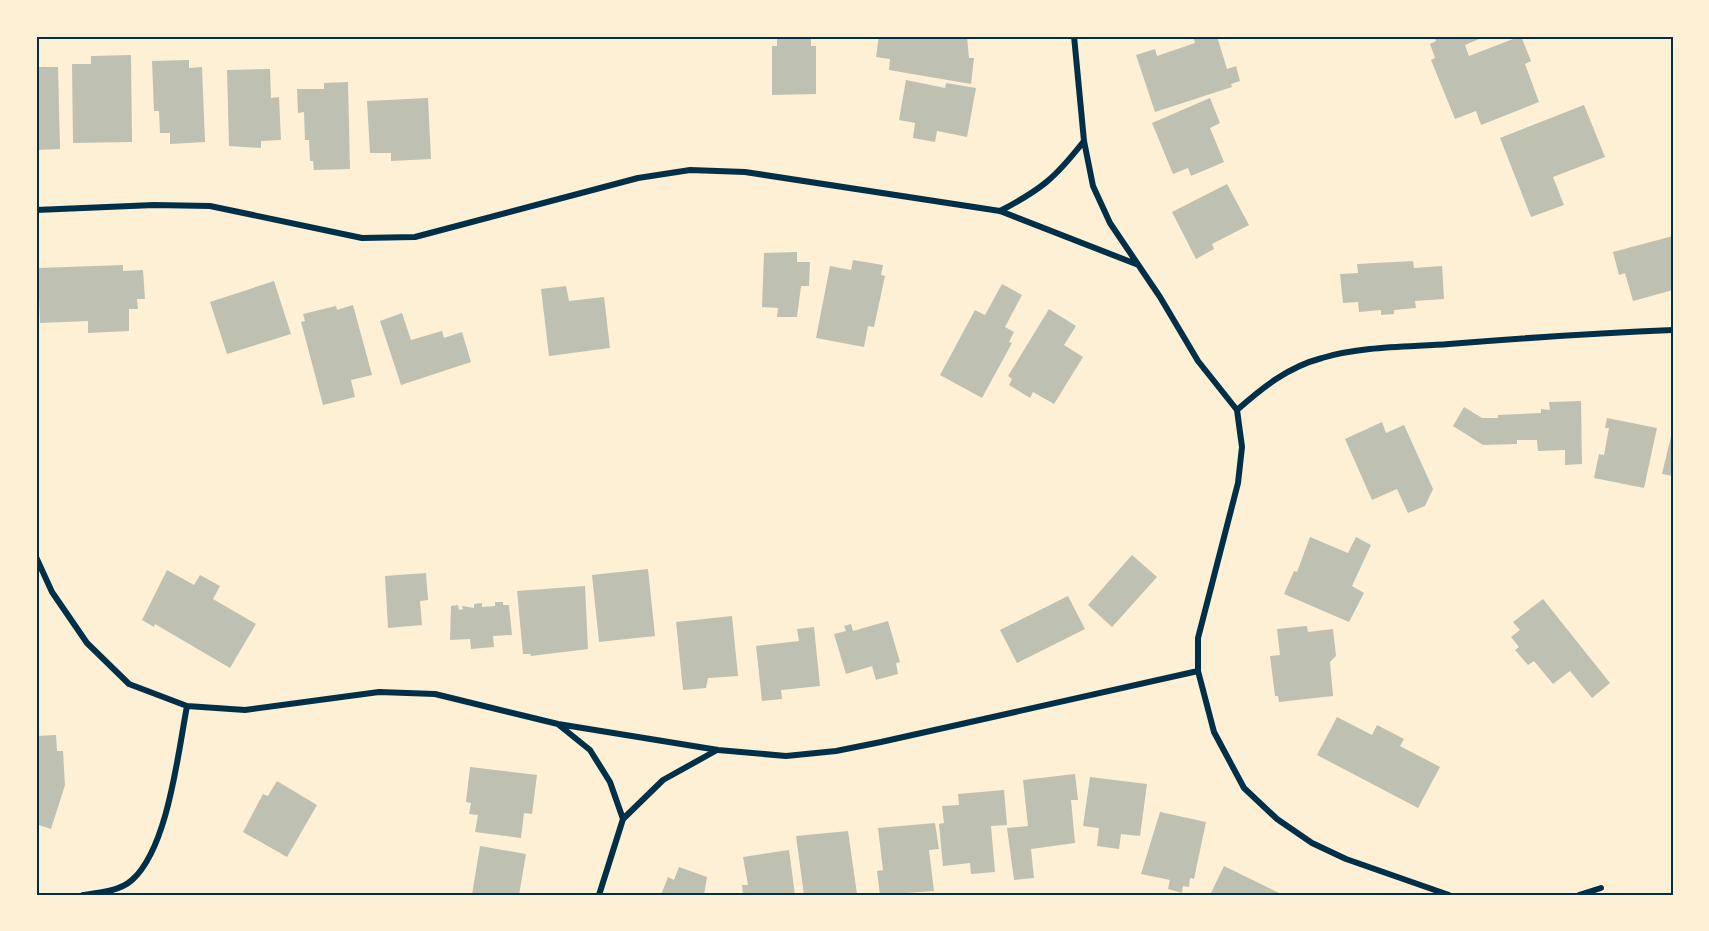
<svg xmlns="http://www.w3.org/2000/svg" width="1709" height="931" font-family="'Exo 2',sans-serif">
<style>
.building{fill:#bec0b2}
.lines{fill:none;stroke-linecap:round;stroke-linejoin:round}
.minor{stroke:#003049;stroke-width:6}
.neatline{fill:none;stroke:#003049;stroke-width:2}
</style>
<rect width="100%" height="100%" fill="#fdf0d5"/>
<path class="building" d="M 777,36 L 811,36 L 811,46 L 816,46 L 816,94 L 772,95 L 772,46 L 777,46 Z
M 879,36 L 967,36 L 969,58 L 974,58 L 971,84 L 889,70 L 890,59 L 876,57 Z
M 1204,36 L 1217,36 L 1227,69 L 1236,66 L 1240,81 L 1231,84 L 1232,87 L 1155,112 L 1136,55 L 1155,49 L 1157,56 L 1195,43 L 1194,39 Z
M 1434,36 L 1486,36 L 1465,45 L 1469,56 L 1521,36 L 1531,61 L 1525,64 L 1539,102 L 1481,125 L 1476,111 L 1455,119 L 1431,60 L 1435,58 L 1430,44 L 1436,41 Z
M 131,55 L 132,142 L 73,143 L 72,64 L 91,64 L 91,56 Z
M 189,60 L 189,68 L 202,67 L 205,142 L 170,144 L 170,133 L 160,133 L 159,111 L 154,111 L 152,61 Z
M 36,67 L 58,67 L 60,149 L 36,150 Z
M 270,69 L 271,98 L 279,97 L 281,140 L 261,141 L 261,148 L 229,146 L 227,70 Z
M 906,80 L 945,88 L 946,83 L 976,88 L 967,137 L 937,131 L 935,142 L 913,138 L 915,123 L 899,120 Z
M 348,82 L 350,169 L 314,170 L 313,161 L 310,161 L 309,140 L 305,140 L 304,112 L 298,113 L 297,89 L 324,89 L 324,83 Z
M 428,98 L 431,159 L 391,161 L 391,153 L 370,153 L 367,101 Z
M 1210,98 L 1220,123 L 1210,128 L 1224,162 L 1191,176 L 1188,168 L 1173,174 L 1152,123 Z
M 1584,105 L 1605,157 L 1553,177 L 1564,205 L 1531,217 L 1500,138 Z
M 1227,184 L 1249,225 L 1212,244 L 1214,249 L 1196,259 L 1172,212 Z
M 1673,236 L 1673,290 L 1633,301 L 1625,273 L 1619,275 L 1613,252 Z
M 797,252 L 797,262 L 810,262 L 809,286 L 801,286 L 797,317 L 777,317 L 778,308 L 762,307 L 764,253 Z
M 853,260 L 883,265 L 881,275 L 885,276 L 874,327 L 868,326 L 864,347 L 816,338 L 830,266 L 851,270 Z
M 1413,261 L 1414,268 L 1442,266 L 1444,299 L 1415,301 L 1416,308 L 1394,310 L 1394,314 L 1381,315 L 1381,310 L 1359,312 L 1358,302 L 1343,303 L 1340,274 L 1358,273 L 1357,264 Z
M 123,265 L 123,271 L 143,270 L 145,299 L 137,299 L 138,309 L 129,309 L 129,331 L 88,333 L 88,321 L 40,323 L 38,268 Z
M 274,281 L 291,334 L 227,354 L 210,302 Z
M 1002,284 L 1022,295 L 1005,327 L 1014,332 L 1009,342 L 1012,343 L 982,398 L 940,375 L 975,310 L 985,315 Z
M 566,286 L 569,301 L 604,297 L 610,348 L 549,356 L 541,289 Z
M 353,305 L 372,375 L 351,380 L 355,397 L 323,405 L 301,322 L 305,321 L 303,314 L 336,306 L 337,310 Z
M 1049,309 L 1076,326 L 1064,345 L 1083,357 L 1054,404 L 1033,392 L 1030,398 L 1009,385 L 1012,379 L 1008,376 Z
M 402,313 L 411,340 L 442,331 L 444,338 L 462,332 L 471,362 L 401,385 L 380,321 Z
M 1581,401 L 1582,464 L 1565,465 L 1565,450 L 1538,451 L 1537,440 L 1517,440 L 1517,444 L 1483,445 L 1453,426 L 1464,407 L 1482,418 L 1498,418 L 1498,415 L 1541,413 L 1541,409 L 1550,410 L 1549,402 Z
M 1607,418 L 1657,428 L 1644,488 L 1594,478 L 1599,454 L 1604,455 L 1609,428 L 1605,428 Z
M 1382,422 L 1386,433 L 1404,425 L 1433,489 L 1425,506 L 1408,513 L 1397,489 L 1372,500 L 1345,439 Z
M 1673,428 L 1673,476 L 1662,474 Z
M 1310,537 L 1348,553 L 1356,537 L 1371,545 L 1352,586 L 1364,593 L 1349,622 L 1284,594 L 1294,571 L 1297,572 Z
M 1132,555 L 1157,577 L 1112,627 L 1088,605 Z
M 648,569 L 655,636 L 599,642 L 592,575 Z
M 167,570 L 194,585 L 200,575 L 220,586 L 213,599 L 256,624 L 230,668 L 155,624 L 154,627 L 142,620 Z
M 426,573 L 428,600 L 420,601 L 422,625 L 388,628 L 385,576 Z
M 585,586 L 588,649 L 531,656 L 530,654 L 523,654 L 517,591 Z
M 1068,596 L 1085,629 L 1017,663 L 1000,630 Z
M 1543,599 L 1610,683 L 1592,698 L 1570,671 L 1553,684 L 1534,661 L 1528,665 L 1515,650 L 1519,647 L 1511,637 L 1520,630 L 1513,622 Z
M 495,602 L 503,602 L 503,605 L 509,605 L 512,635 L 493,636 L 494,647 L 471,649 L 470,639 L 450,640 L 451,606 L 458,605 L 459,610 L 463,609 L 462,606 L 474,608 L 474,604 L 482,603 L 482,607 L 495,606 Z
M 732,616 L 738,676 L 708,678 L 706,688 L 683,690 L 676,622 Z
M 888,621 L 900,662 L 896,663 L 898,674 L 876,680 L 872,666 L 846,674 L 834,634 L 846,631 L 844,626 L 851,624 L 853,631 Z
M 1307,626 L 1308,632 L 1333,629 L 1336,656 L 1330,662 L 1333,696 L 1279,702 L 1278,696 L 1275,696 L 1270,656 L 1280,655 L 1277,629 Z
M 814,627 L 820,686 L 781,690 L 782,699 L 762,701 L 756,646 L 799,641 L 797,629 Z
M 1337,717 L 1372,735 L 1377,725 L 1404,739 L 1400,746 L 1440,767 L 1418,808 L 1317,755 Z
M 56,735 L 57,751 L 63,751 L 65,785 L 51,829 L 36,824 L 36,736 Z
M 470,767 L 537,775 L 532,814 L 524,813 L 521,838 L 475,832 L 478,815 L 469,814 L 471,803 L 466,802 Z
M 1075,774 L 1078,800 L 1071,800 L 1075,843 L 1031,849 L 1034,878 L 1014,880 L 1007,828 L 1028,826 L 1023,780 Z
M 1090,777 L 1147,784 L 1140,836 L 1121,834 L 1119,849 L 1097,846 L 1099,828 L 1083,826 Z
M 277,781 L 317,805 L 287,857 L 243,832 L 263,794 L 268,796 Z
M 1004,790 L 1007,825 L 991,826 L 995,872 L 971,874 L 970,863 L 943,866 L 939,824 L 944,823 L 942,806 L 959,805 L 958,794 Z
M 1160,812 L 1206,822 L 1194,879 L 1190,878 L 1189,887 L 1183,886 L 1182,893 L 1168,889 L 1170,880 L 1141,874 Z
M 935,823 L 939,849 L 929,850 L 934,891 L 880,895 L 877,871 L 883,870 L 878,828 Z
M 848,831 L 857,894 L 804,895 L 796,836 Z
M 480,846 L 526,854 L 519,895 L 472,895 Z
M 789,850 L 795,895 L 743,895 L 742,885 L 748,885 L 743,857 Z
M 1224,866 L 1283,895 L 1210,895 Z
M 679,867 L 707,877 L 704,895 L 661,895 L 668,877 L 674,880 Z"/>
<g class="lines">
<path class="minor" d="M 1074,36 L 1084,141 L 1093,186 L 1110,223 L 1160,297 L 1198,361 L 1237,410 L 1242,447 L 1238,483 L 1198,638 L 1198,671 L 1214,732 L 1244,788 L 1277,819 L 1312,843 L 1346,859 L 1449,895
M 36,210 L 154,205 L 210,206 L 362,238 L 415,237 L 638,178 L 690,170 L 745,172 L 1000,211 L 1136,264
M 1000,211 C 1042,189 1055,178 1084,141
M 1237,410 C 1263,387 1288,367 1322,358 C 1362,346 1408,347 1449,344 C 1524,338 1598,333 1673,330
M 36,557 L 52,592 L 87,643 L 129,684 L 187,706 L 245,710 L 379,692 L 435,694 L 558,724 L 718,750 L 786,756 L 836,751 L 881,742 L 1198,671
M 559,725 L 590,750 L 610,782 L 623,819
M 83,895 C 99,893 120,891 132,880 C 168,848 178,753 187,706
M 599,895 L 623,819 L 663,780 L 717,750
M 1579,895 L 1601,888"/>
</g>
<rect width="1709" height="931" fill="none" stroke="#fdf0d5" stroke-width="75"/>
<rect x="38" y="38" width="1634" height="856" class="neatline"/>
</svg>
